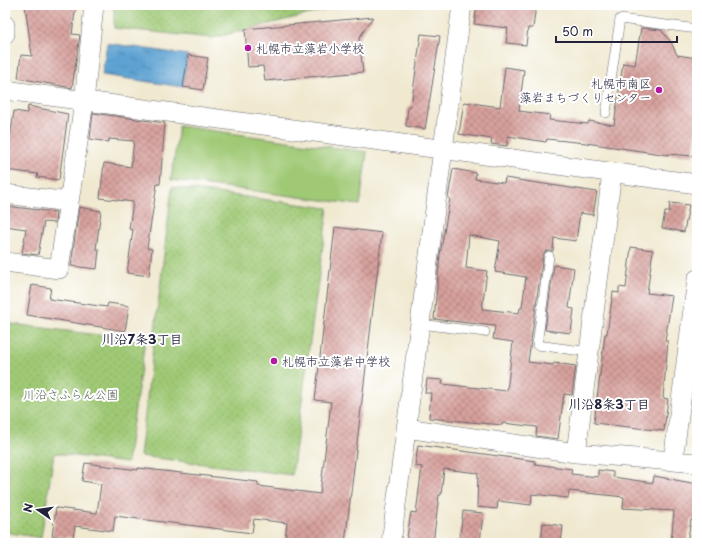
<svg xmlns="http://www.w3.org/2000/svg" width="702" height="548" font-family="'Playpen Sans','Klee One',sans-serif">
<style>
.grass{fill:#9fc975;stroke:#607658}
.park{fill:url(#park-dots);stroke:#607658}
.water{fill:url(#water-ripples);stroke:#406286}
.building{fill:url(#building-cross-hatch);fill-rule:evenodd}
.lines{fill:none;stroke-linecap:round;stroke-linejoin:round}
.service-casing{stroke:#6a686f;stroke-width:10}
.minor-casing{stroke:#6a686f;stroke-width:20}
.service{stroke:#fff;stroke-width:9}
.minor{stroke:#fff;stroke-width:19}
.poi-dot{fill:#b5179e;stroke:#fff;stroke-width:1.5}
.labels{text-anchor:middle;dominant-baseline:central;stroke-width:4;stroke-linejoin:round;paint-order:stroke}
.poi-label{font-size:12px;fill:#22223b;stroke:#fff;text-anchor:start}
.park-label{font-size:12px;fill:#4e5c4f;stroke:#fff}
.neighbourhood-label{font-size:13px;font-weight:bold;fill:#22223b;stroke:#fff}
</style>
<defs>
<pattern id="park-dots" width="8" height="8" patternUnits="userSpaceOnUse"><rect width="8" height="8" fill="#9fc975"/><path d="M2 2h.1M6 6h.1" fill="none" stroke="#89ac66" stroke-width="1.8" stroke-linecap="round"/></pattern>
<pattern id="water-ripples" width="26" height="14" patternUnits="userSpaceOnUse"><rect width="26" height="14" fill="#5da2d2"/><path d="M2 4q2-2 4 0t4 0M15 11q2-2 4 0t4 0" fill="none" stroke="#4c84ac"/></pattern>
<pattern id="building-cross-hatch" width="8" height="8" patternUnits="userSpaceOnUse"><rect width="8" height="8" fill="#d8a19d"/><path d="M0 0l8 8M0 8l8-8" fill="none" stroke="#af8381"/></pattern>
</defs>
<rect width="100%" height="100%" fill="#fff"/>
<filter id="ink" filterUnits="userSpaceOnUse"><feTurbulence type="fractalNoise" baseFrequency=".025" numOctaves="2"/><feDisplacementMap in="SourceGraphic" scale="8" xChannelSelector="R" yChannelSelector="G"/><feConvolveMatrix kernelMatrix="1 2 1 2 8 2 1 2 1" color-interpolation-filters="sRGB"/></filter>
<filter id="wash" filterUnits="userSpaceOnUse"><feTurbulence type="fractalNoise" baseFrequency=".012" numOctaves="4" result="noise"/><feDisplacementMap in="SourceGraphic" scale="16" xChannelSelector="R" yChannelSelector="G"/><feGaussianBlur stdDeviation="0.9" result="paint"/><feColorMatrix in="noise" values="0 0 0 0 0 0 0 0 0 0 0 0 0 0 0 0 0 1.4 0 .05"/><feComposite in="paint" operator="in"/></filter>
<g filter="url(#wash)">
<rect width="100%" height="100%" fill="#f0e9d0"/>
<path class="grass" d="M 179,126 L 367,152 L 360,205 L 171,180 Z"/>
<path class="park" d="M 114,5 L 339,5 L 338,7 L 212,38 L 114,28 Z
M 172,187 L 328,208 L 292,475 L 140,456 Z
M 5,323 L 145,341 L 127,463 L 54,453 L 41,538 L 5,532 Z"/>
<path class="water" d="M 107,43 L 188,55 L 183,87 L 102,75 Z"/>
<g id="blocks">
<path class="building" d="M 25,5 L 76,5 L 72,34 L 80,35 L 72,88 L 18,78 L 21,55 L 32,56 Z
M 477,5 L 536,5 L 533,28 L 528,28 L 526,45 L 506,43 L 508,28 L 474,24 Z
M 373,17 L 359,38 L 363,72 L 265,81 L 263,66 L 248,67 L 245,29 Z
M 641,28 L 661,30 L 671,42 L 677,55 L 697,58 L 697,128 L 693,156 L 668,154 L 668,155 L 586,143 L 547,139 L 546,142 L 508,136 L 507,146 L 491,144 L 492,139 L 459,134 L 464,102 L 500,107 L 505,67 L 524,70 L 519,111 L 550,115 L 549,120 L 588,124 L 589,121 L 614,125 L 623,63 L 635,65 Z
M 421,34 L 440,36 L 425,129 L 406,126 L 408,106 L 411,106 Z
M 188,55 L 208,58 L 203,90 L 183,87 Z
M 28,106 L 68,114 L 59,180 L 37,177 L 38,174 L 5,170 L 7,145 L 9,145 L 14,111 L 27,113 Z
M 93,113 L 165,123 L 160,184 L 157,184 L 147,248 L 152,249 L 149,276 L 127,273 L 133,230 L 129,229 L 133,202 L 100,198 L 104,163 L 131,167 L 134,141 L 109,139 L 109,142 L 90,139 Z
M 453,169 L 476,173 L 475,179 L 504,183 L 505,178 L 597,192 L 593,215 L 580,213 L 576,241 L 554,238 L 553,251 L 546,251 L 543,255 L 528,362 L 553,365 L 554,363 L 576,366 L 572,395 L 564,394 L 558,439 L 536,436 L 537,427 L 503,423 L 502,425 L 429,418 L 431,393 L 425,393 L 427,379 L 443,380 L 442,384 L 507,391 L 513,342 L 493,339 L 495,326 L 434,319 L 440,255 L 450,198 L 448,198 ZM 469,235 L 500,241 L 495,272 L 526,277 L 522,308 L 520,308 L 519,313 L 482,309 L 487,271 L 466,268 Z
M 670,203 L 689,205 L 684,232 L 662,228 L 665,212 L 669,212 Z
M 5,206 L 56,212 L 55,223 L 44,222 L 38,255 L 22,253 L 26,229 L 5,226 Z
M 79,207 L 101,211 L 96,249 L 99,249 L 97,269 L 71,266 Z
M 335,227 L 382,233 L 345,543 L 319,543 L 285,539 L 287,523 L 254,519 L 252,533 L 115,516 L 113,531 L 75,526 L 73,538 L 52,536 L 56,508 L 97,513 L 101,484 L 82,481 L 85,463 L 138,470 L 138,468 L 258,482 L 258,486 L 320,494 L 331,402 L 315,400 Z
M 631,247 L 653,250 L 647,293 L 672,296 L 665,341 L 668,341 L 663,398 L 668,399 L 664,431 L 594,423 L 605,334 L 607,334 L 613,292 L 619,293 L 619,287 L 626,288 Z
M 554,265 L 574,268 L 569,308 L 574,309 L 571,333 L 545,330 Z
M 32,285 L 51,288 L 49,299 L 107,307 L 108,303 L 129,306 L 125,331 L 27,315 Z
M 418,445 L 535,461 L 535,464 L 572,469 L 571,474 L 598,477 L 598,470 L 613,472 L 613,477 L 653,483 L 654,476 L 697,484 L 697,521 L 691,520 L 687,543 L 671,543 L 674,511 L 623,508 L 624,497 L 569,491 L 568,498 L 532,494 L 531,505 L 498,501 L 497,509 L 477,507 L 478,473 L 444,469 L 441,495 L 439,495 L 433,543 L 406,543 L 411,512 L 416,513 L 422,467 L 415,466 Z
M 463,511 L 483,513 L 480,543 L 459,543 Z
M 543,523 L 563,526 L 561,543 L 541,543 Z"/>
</g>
</g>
<g filter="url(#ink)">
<use href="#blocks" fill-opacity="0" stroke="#6a686f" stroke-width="1"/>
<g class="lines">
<g class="service-casing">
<path id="service" d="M 606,113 L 620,19 L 697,29
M 549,256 L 537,345 L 589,352
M 420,324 L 485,332"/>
</g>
<g class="minor-casing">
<path id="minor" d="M 5,25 L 5,34
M 5,90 L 697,184
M 5,194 L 69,202
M 5,262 L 59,269 L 84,102 L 94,5
M 406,428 L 576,453 L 697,463
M 576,453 L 612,173
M 673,461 L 697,279
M 391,543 L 462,5"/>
</g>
<use href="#service" class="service"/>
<use href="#minor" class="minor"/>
</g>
</g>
<g class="poi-dot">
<circle cx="248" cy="48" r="4"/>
<circle cx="659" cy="90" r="4"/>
<circle cx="274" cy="361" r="4"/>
</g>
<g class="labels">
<g class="poi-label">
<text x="256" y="48">札幌市立藻岩小学校</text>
<text x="651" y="83" text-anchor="end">札幌市南区<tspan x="651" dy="14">藻岩まちづくりセンター</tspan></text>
<text x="282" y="361">札幌市立藻岩中学校</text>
</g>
<g class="park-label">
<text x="71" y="394">川沿さふらん公園</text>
</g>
<g class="neighbourhood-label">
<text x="142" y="338">川沿7条3丁目</text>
<text x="609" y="403">川沿8条3丁目</text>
</g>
</g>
<rect width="702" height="548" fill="none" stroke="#fff" stroke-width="20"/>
<g transform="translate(38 510) rotate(283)" stroke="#ffffff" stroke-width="3" paint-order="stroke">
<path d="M0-3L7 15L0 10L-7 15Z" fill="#22223b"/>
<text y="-6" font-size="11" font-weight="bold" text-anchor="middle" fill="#22223b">N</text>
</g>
<path d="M556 36v6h121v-6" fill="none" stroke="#22223b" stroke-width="2"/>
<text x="562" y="36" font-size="12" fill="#22223b" stroke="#ffffff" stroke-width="3" paint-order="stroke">50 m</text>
</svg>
